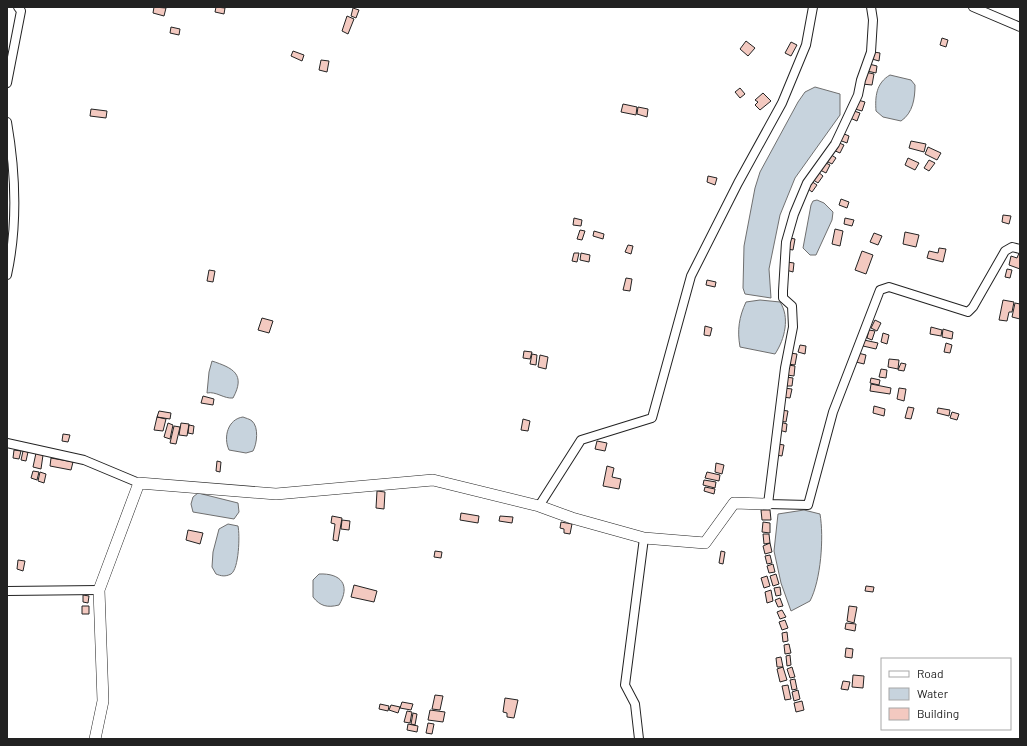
<svg xmlns="http://www.w3.org/2000/svg" width="1027" height="746" font-family="Barlow,sans-serif">
<style>
.water{fill:#c7d3dd;stroke:#6f6f6f}
.building{fill:#f3c9c0;stroke:#222}
.lines{fill:none;stroke-linecap:round;stroke-linejoin:round}
.street-casing{stroke:#222;stroke-width:10}
.secondary-casing{stroke:#222;stroke-width:12}
.street{stroke:#fff;stroke-width:8}
.secondary{stroke:#fff;stroke-width:11}
</style>
<rect width="100%" height="100%" fill="#fff"/>
<path class="water" d="M 890,75 L 911,80 L 915,85 C 915,98 913,113 901,121 L 883,117 L 876,111 C 875,97 876,83 890,75 Z
M 815,87 L 840,94 L 840,115 L 795,178 L 780,215 L 769,269 L 771,298 L 745,294 L 743,288 L 744,246 L 755,188 L 760,172 L 798,102 L 805,92 Z
M 817,200 L 824,203 L 833,212 L 832,220 L 816,255 L 810,255 L 803,248 L 811,205 L 813,201 Z
M 760,300 L 780,302 C 790,317 785,339 775,354 L 740,347 C 737,330 739,317 746,302 Z
M 212,361 C 233,368 246,374 233,398 C 224,399 216,391 207,393 L 209,372 Z
M 243,417 C 245,418 250,419 252,421 C 259,427 257,444 253,451 L 246,453 L 229,450 C 223,437 228,419 243,417 Z
M 198,493 L 238,503 L 239,512 L 234,519 L 193,512 L 191,504 L 193,497 Z
M 804,510 L 820,514 C 824,537 821,580 810,601 L 791,611 L 781,583 L 774,551 L 778,514 Z
M 228,524 L 238,526 C 240,535 239,569 231,574 C 225,577 221,576 216,574 L 212,567 L 213,552 L 219,529 Z
M 319,574 C 341,573 351,585 339,605 C 327,608 320,606 313,597 L 313,580 Z"/>
<path class="building" d="M 154,7 L 166,8 L 164,16 L 153,13 Z
M 216,7 L 225,8 L 224,14 L 215,12 Z
M 353,8 L 359,10 L 356,18 L 351,16 Z
M 347,16 L 354,19 L 348,34 L 342,31 Z
M 171,27 L 180,29 L 179,35 L 170,33 Z
M 942,38 L 948,40 L 946,47 L 940,45 Z
M 746,41 L 755,48 L 748,56 L 740,49 Z
M 791,42 L 797,45 L 791,56 L 785,53 Z
M 293,51 L 304,55 L 302,61 L 291,56 Z
M 874,52 L 880,53 L 879,61 L 872,59 Z
M 321,60 L 329,61 L 327,72 L 319,70 Z
M 869,64 L 877,66 L 876,73 L 867,71 Z
M 865,72 L 874,74 L 872,85 L 862,84 Z
M 740,88 L 745,94 L 740,98 L 735,92 Z
M 763,93 L 771,101 L 760,110 L 755,105 L 758,102 L 755,100 Z
M 858,100 L 865,102 L 862,111 L 855,109 Z
M 623,104 L 637,107 L 636,115 L 621,112 Z
M 638,107 L 648,109 L 647,117 L 637,114 Z
M 91,109 L 107,111 L 106,118 L 90,116 Z
M 854,111 L 860,113 L 857,121 L 850,118 Z
M 842,133 L 849,136 L 847,143 L 839,140 Z
M 911,141 L 926,144 L 924,152 L 909,148 Z
M 837,142 L 844,145 L 840,153 L 833,150 Z
M 928,147 L 941,153 L 937,160 L 925,154 Z
M 830,154 L 836,158 L 832,164 L 826,161 Z
M 908,158 L 919,163 L 915,170 L 905,165 Z
M 929,160 L 935,163 L 929,171 L 924,168 Z
M 824,162 L 830,165 L 826,173 L 820,170 Z
M 817,171 L 823,176 L 818,183 L 812,179 Z
M 708,176 L 717,178 L 715,185 L 707,182 Z
M 811,181 L 817,185 L 812,192 L 807,188 Z
M 841,199 L 849,202 L 847,208 L 839,205 Z
M 1003,215 L 1011,216 L 1009,224 L 1002,222 Z
M 574,218 L 582,220 L 581,226 L 573,225 Z
M 845,218 L 854,220 L 852,226 L 844,224 Z
M 835,229 L 843,231 L 840,246 L 832,244 Z
M 580,230 L 585,231 L 582,240 L 577,239 Z
M 594,231 L 604,234 L 603,239 L 593,236 Z
M 905,232 L 919,235 L 916,247 L 903,244 Z
M 874,233 L 882,236 L 878,245 L 870,242 Z
M 790,238 L 795,239 L 793,250 L 787,249 Z
M 628,245 L 633,246 L 631,254 L 625,252 Z
M 939,248 L 946,249 L 943,262 L 927,258 L 929,251 L 938,253 Z
M 862,251 L 873,255 L 866,274 L 855,270 Z
M 574,253 L 579,253 L 577,262 L 572,261 Z
M 581,253 L 590,255 L 589,262 L 580,260 Z
M 1019,253 L 1020,253 L 1020,269 L 1009,265 L 1011,256 L 1017,258 Z
M 787,262 L 794,263 L 793,272 L 786,270 Z
M 1007,269 L 1012,270 L 1010,278 L 1005,277 Z
M 209,270 L 215,271 L 213,282 L 207,281 Z
M 626,278 L 632,279 L 630,291 L 623,290 Z
M 707,280 L 716,282 L 715,287 L 706,285 Z
M 1003,300 L 1014,302 L 1012,312 L 1009,312 L 1007,321 L 999,320 Z
M 1015,303 L 1020,304 L 1020,319 L 1012,317 Z
M 262,318 L 273,321 L 269,333 L 258,330 Z
M 875,320 L 881,323 L 877,331 L 871,328 Z
M 705,326 L 712,328 L 710,336 L 704,335 Z
M 931,327 L 942,330 L 941,336 L 930,334 Z
M 943,329 L 953,332 L 952,339 L 942,337 Z
M 869,330 L 875,331 L 872,340 L 867,338 Z
M 883,333 L 889,335 L 887,344 L 881,342 Z
M 864,340 L 878,343 L 876,349 L 863,346 Z
M 946,343 L 952,345 L 950,353 L 944,352 Z
M 800,345 L 806,346 L 805,354 L 798,352 Z
M 524,351 L 532,352 L 530,359 L 523,358 Z
M 790,353 L 797,354 L 795,365 L 788,364 Z
M 858,353 L 866,355 L 864,364 L 856,362 Z
M 532,354 L 537,355 L 536,365 L 530,364 Z
M 540,355 L 548,357 L 546,369 L 538,367 Z
M 889,359 L 899,360 L 898,369 L 888,367 Z
M 901,363 L 906,364 L 904,371 L 898,370 Z
M 788,365 L 795,366 L 794,376 L 787,375 Z
M 881,369 L 887,370 L 886,378 L 879,377 Z
M 786,377 L 793,378 L 792,386 L 785,386 Z
M 871,378 L 880,380 L 879,385 L 870,383 Z
M 871,384 L 891,388 L 890,394 L 870,391 Z
M 784,388 L 792,389 L 790,398 L 783,397 Z
M 899,388 L 906,389 L 904,401 L 897,399 Z
M 203,396 L 214,399 L 213,405 L 201,403 Z
M 874,406 L 885,409 L 884,416 L 873,413 Z
M 908,407 L 914,408 L 911,419 L 905,418 Z
M 938,408 L 950,410 L 949,416 L 937,413 Z
M 781,410 L 788,411 L 786,422 L 779,421 Z
M 159,411 L 171,413 L 170,419 L 157,417 Z
M 952,412 L 959,414 L 957,420 L 950,418 Z
M 157,417 L 166,419 L 163,431 L 154,430 Z
M 523,419 L 530,421 L 528,431 L 521,430 Z
M 780,422 L 787,424 L 786,432 L 779,430 Z
M 168,423 L 173,425 L 170,439 L 164,437 Z
M 181,423 L 189,424 L 187,436 L 179,435 Z
M 189,425 L 194,426 L 193,434 L 188,433 Z
M 174,426 L 180,427 L 176,444 L 170,443 Z
M 63,434 L 70,435 L 68,442 L 62,441 Z
M 597,441 L 607,443 L 605,451 L 595,449 Z
M 778,444 L 784,445 L 782,456 L 776,455 Z
M 14,450 L 21,451 L 19,459 L 13,458 Z
M 23,451 L 28,452 L 26,461 L 21,460 Z
M 36,453 L 43,455 L 41,469 L 33,467 Z
M 51,458 L 73,462 L 71,470 L 50,466 Z
M 217,461 L 221,462 L 220,472 L 216,471 Z
M 716,463 L 724,465 L 722,474 L 715,472 Z
M 607,466 L 614,468 L 612,477 L 621,479 L 619,489 L 603,486 Z
M 33,471 L 39,472 L 37,480 L 31,478 Z
M 40,472 L 46,474 L 44,483 L 38,481 Z
M 707,472 L 720,475 L 719,481 L 705,478 Z
M 704,480 L 716,482 L 715,488 L 703,485 Z
M 705,487 L 715,489 L 714,494 L 704,491 Z
M 377,491 L 385,492 L 384,509 L 376,508 Z
M 761,510 L 770,510 L 771,520 L 762,520 Z
M 461,513 L 479,516 L 478,523 L 460,520 Z
M 332,516 L 342,518 L 338,541 L 333,540 L 335,524 L 331,523 Z
M 500,516 L 513,517 L 512,523 L 499,521 Z
M 342,520 L 350,521 L 349,530 L 341,529 Z
M 561,522 L 572,524 L 570,534 L 564,533 L 564,529 L 560,528 Z
M 763,522 L 770,523 L 770,533 L 762,532 Z
M 188,530 L 203,533 L 200,544 L 186,540 Z
M 763,534 L 769,534 L 770,543 L 764,544 Z
M 770,543 L 772,552 L 765,554 L 763,546 Z
M 435,551 L 442,552 L 441,558 L 434,557 Z
M 721,551 L 725,552 L 723,564 L 719,563 Z
M 770,555 L 772,563 L 767,564 L 765,556 Z
M 18,560 L 25,561 L 23,571 L 17,569 Z
M 773,564 L 775,572 L 769,573 L 767,566 Z
M 776,574 L 779,584 L 773,586 L 770,576 Z
M 767,576 L 770,586 L 764,588 L 761,578 Z
M 354,585 L 377,591 L 374,602 L 351,597 Z
M 866,586 L 874,587 L 873,592 L 865,591 Z
M 780,587 L 781,595 L 776,596 L 774,588 Z
M 771,590 L 773,601 L 767,603 L 765,592 Z
M 83,595 L 89,596 L 88,603 L 83,602 Z
M 780,598 L 783,606 L 778,607 L 775,600 Z
M 82,606 L 89,606 L 89,614 L 82,614 Z
M 849,606 L 857,607 L 854,623 L 847,621 Z
M 782,610 L 786,617 L 780,619 L 777,612 Z
M 785,620 L 788,628 L 782,630 L 779,622 Z
M 846,623 L 856,624 L 855,631 L 845,629 Z
M 787,632 L 788,641 L 783,642 L 782,633 Z
M 789,644 L 791,653 L 785,654 L 784,645 Z
M 846,648 L 853,649 L 852,658 L 845,657 Z
M 790,655 L 791,665 L 787,666 L 786,656 Z
M 781,657 L 783,667 L 777,667 L 776,658 Z
M 783,667 L 787,680 L 780,682 L 777,669 Z
M 792,667 L 795,677 L 790,678 L 787,669 Z
M 853,675 L 864,676 L 863,688 L 852,687 Z
M 795,679 L 797,689 L 792,690 L 790,680 Z
M 843,681 L 850,682 L 848,690 L 841,689 Z
M 788,685 L 791,699 L 785,700 L 782,686 Z
M 798,690 L 800,699 L 794,701 L 792,692 Z
M 435,695 L 443,696 L 440,710 L 432,709 Z
M 505,698 L 518,700 L 514,718 L 507,717 L 507,713 L 503,712 Z
M 802,701 L 804,710 L 796,712 L 794,703 Z
M 402,702 L 413,704 L 411,710 L 400,708 Z
M 380,704 L 389,706 L 388,711 L 379,709 Z
M 391,705 L 400,707 L 398,713 L 389,710 Z
M 430,710 L 445,712 L 443,722 L 428,720 Z
M 407,711 L 412,712 L 410,723 L 404,722 Z
M 413,713 L 417,714 L 415,725 L 411,724 Z
M 428,723 L 434,724 L 432,734 L 426,733 Z
M 408,724 L 418,726 L 417,732 L 407,730 Z"/>
<g class="lines">
<g class="street-casing">
<path id="street" d="M 871,7 L 873,20 L 871,52 L 861,80 L 858,95 L 835,144 L 807,183 L 794,214 L 786,242 L 783,291 L 783,298 L 792,306 L 793,327 L 785,368 L 768,504 L 808,505 L 833,412 L 880,290 L 889,287 L 968,312 L 973,307 L 1005,251 L 1012,247 L 1020,249
M 973,7 L 1020,27
M 7,83 L 21,11 L 18,7
M 7,122 C 16,174 18,224 7,275
M 7,443 L 84,460 L 139,483
M 539,506 L 581,440 L 652,418 L 691,276 L 738,183 L 782,103 L 806,45 L 813,7
M 7,591 L 99,590
M 639,739 L 635,704 L 625,685 L 644,538"/>
</g>
<g class="secondary-casing">
<path id="secondary" d="M 95,739 L 103,701 L 99,590 L 139,483 L 276,494 L 433,480 L 539,506 L 572,518 L 644,538 L 705,543 L 734,503 L 768,504"/>
</g>
<use href="#street" class="street"/>
<use href="#secondary" class="secondary"/>
</g>
<rect width="1027" height="746" fill="none" stroke="#222222" stroke-width="16"/>
<rect x="881" y="658" width="130" height="72" fill="#ffffff" stroke="#a7a7a7"/>
<rect x="889" y="671" width="20" height="6" fill="#ffffff" stroke="#a7a7a7"/>
<text x="917" y="678" font-size="12" fill="#222222">Road</text>
<rect x="889" y="688" width="20" height="12" fill="#c7d3dd" stroke="#a7a7a7"/>
<text x="917" y="698" font-size="12" fill="#222222">Water</text>
<rect x="889" y="708" width="20" height="12" fill="#f3c9c0" stroke="#a7a7a7"/>
<text x="917" y="718" font-size="12" fill="#222222">Building</text>
</svg>
